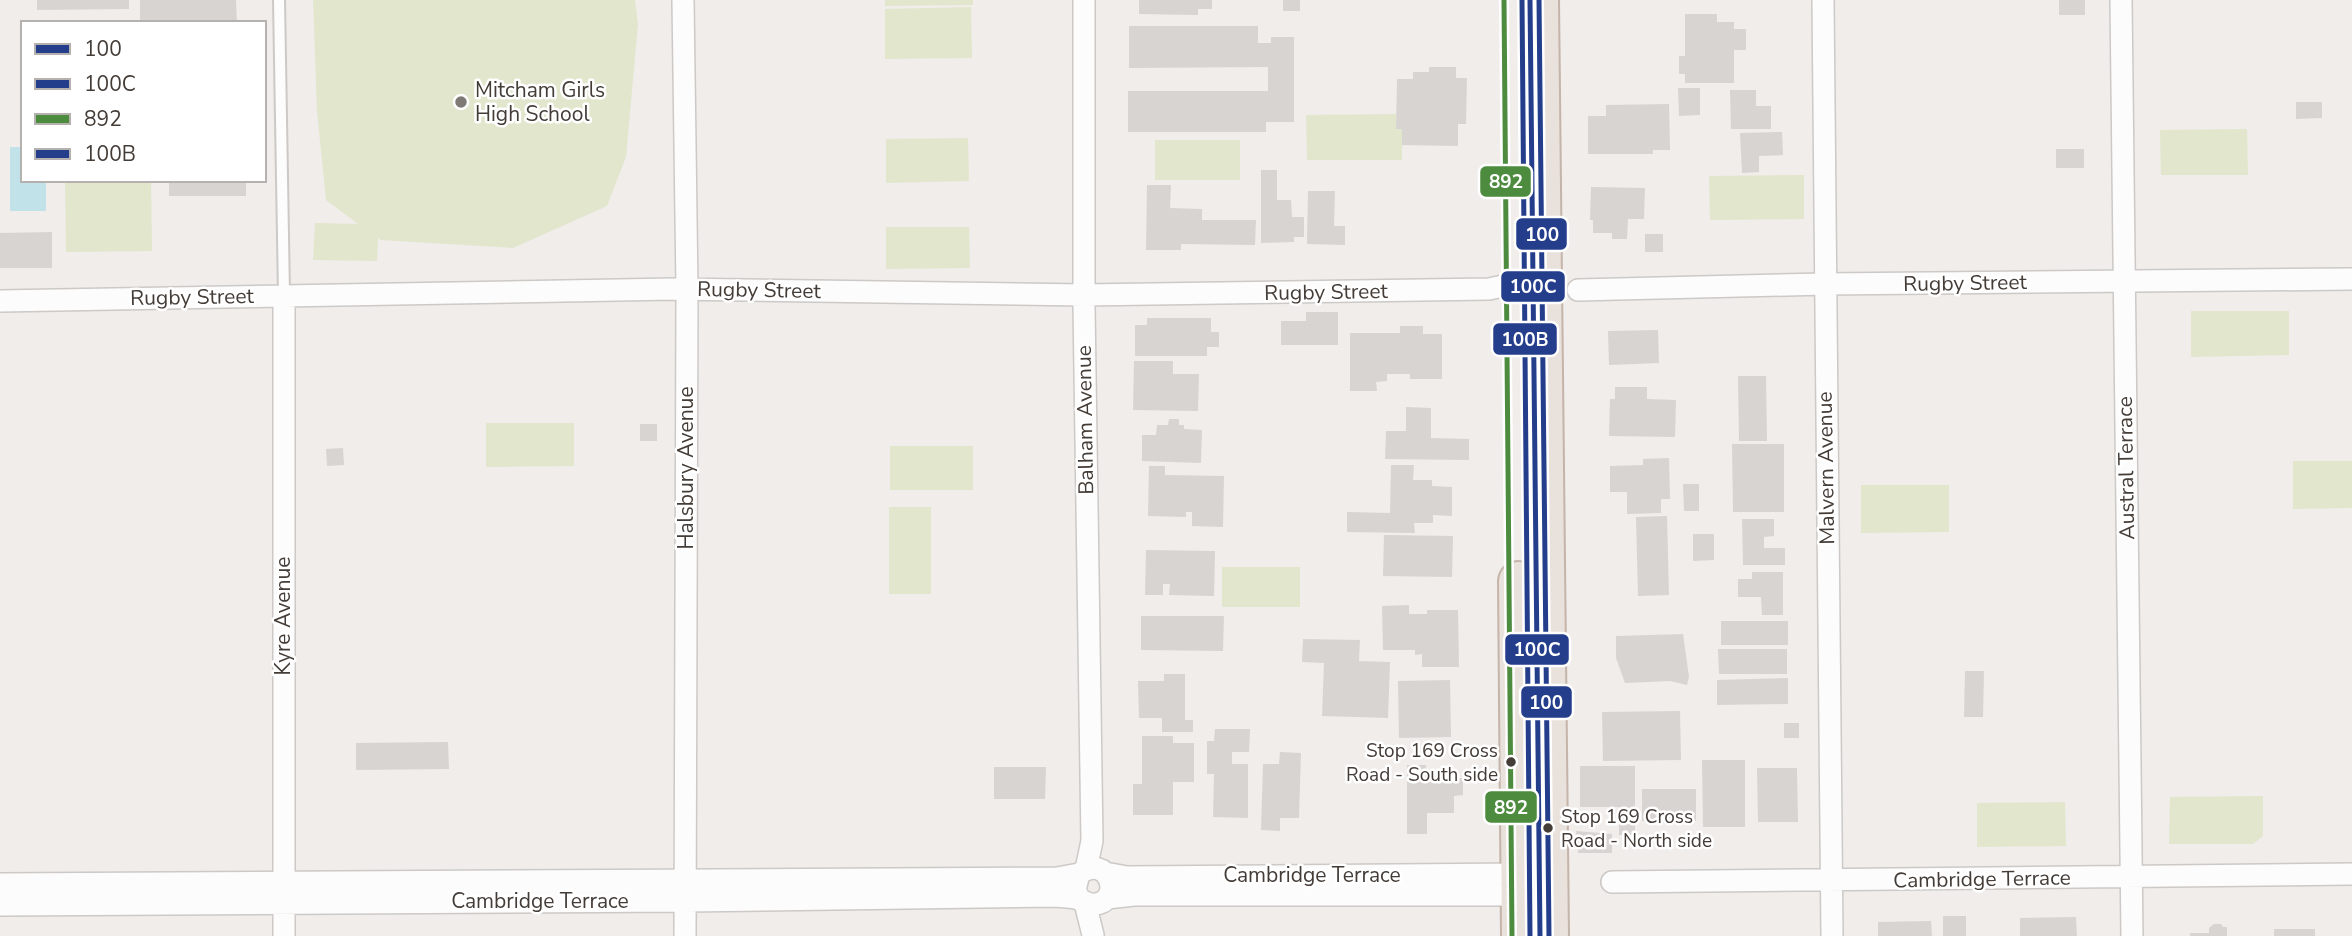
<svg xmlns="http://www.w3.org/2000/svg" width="2352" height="936" font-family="'Nunito Sans',sans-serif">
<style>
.park{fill:#e2e6cd}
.water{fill:#c0e2e8}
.building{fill:#d8d4d1}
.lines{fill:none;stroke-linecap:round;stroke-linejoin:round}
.lane-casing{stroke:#ccc9c6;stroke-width:14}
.street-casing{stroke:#ccc9c6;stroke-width:24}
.highway-casing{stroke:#c4b4a9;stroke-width:42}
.lane{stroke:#fdfcfc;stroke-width:10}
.street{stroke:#fdfcfc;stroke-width:21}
.highway{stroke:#e9e1db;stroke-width:38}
.bus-1-casing{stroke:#fff;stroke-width:10}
.bus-2-casing{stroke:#fff;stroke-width:10}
.bus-3-casing{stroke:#fff;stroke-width:10}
.bus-4-casing{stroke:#fff;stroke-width:10}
.bus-1{stroke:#243e8c;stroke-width:5}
.bus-2{stroke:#243e8c;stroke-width:5}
.bus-3{stroke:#4d8b3f;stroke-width:5}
.bus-4{stroke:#243e8c;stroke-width:5}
.poi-dot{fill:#807a76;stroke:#fff;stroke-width:2.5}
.bus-dot{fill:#443c37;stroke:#fff;stroke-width:2.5}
.labels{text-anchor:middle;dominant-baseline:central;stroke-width:5;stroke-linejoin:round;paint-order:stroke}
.bus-label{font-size:19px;fill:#443c37;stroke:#fff;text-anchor:end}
.poi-label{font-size:21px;fill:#443c37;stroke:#fff;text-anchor:start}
.street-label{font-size:21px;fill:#443c37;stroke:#fff}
.line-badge{stroke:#fff;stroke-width:2.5}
.badge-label{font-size:19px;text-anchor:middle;font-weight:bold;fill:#fff}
</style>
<rect width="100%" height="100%" fill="#f0edea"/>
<path class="park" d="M 313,0 L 635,0 L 638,24 L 626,157 L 607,206 L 513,248 L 381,240 L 378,238 L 377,261 L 313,260 L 315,223 L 358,224 L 326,200 L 317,111 Z
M 885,0 L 973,0 L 973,5 L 885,6 Z
M 971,7 L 972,58 L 885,59 L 885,9 Z
M 1396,114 L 1396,129 L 1402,129 L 1402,160 L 1307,160 L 1306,115 Z
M 2247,129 L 2248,175 L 2161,175 L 2160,130 Z
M 968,138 L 969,181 L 886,183 L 886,139 Z
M 1155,140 L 1240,140 L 1240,180 L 1155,180 Z
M 1804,175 L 1804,219 L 1710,220 L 1709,176 Z
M 65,180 L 151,180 L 152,251 L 66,252 Z
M 886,227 L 969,227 L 970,268 L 886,269 Z
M 2289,311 L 2289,355 L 2191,357 L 2191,311 Z
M 486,423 L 574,423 L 574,466 L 486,467 Z
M 890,446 L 973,446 L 973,490 L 890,490 Z
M 2293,461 L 2352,461 L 2352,508 L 2293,509 Z
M 1861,485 L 1949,485 L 1949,532 L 1861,533 Z
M 889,507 L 931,507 L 931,594 L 889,594 Z
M 1222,567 L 1300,567 L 1300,607 L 1222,607 Z
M 2263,796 L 2263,836 L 2253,844 L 2169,844 L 2170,797 Z
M 2065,802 L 2066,846 L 1977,847 L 1977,803 Z"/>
<path class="water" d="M 10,147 L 23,147 L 23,180 L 46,180 L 46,211 L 10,211 Z"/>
<path class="building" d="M 37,0 L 129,0 L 129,9 L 37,10 Z
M 140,0 L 236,0 L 237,23 L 140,23 Z
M 1139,0 L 1212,0 L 1212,9 L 1198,9 L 1198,15 L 1139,14 Z
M 1283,0 L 1300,0 L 1300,11 L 1283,11 Z
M 2059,0 L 2085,0 L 2085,15 L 2059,15 Z
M 1685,14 L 1717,14 L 1717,22 L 1734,22 L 1734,29 L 1746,29 L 1746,50 L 1734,50 L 1734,83 L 1685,83 L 1685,74 L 1679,74 L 1679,56 L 1685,56 Z
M 1129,26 L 1258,26 L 1258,43 L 1271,43 L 1271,37 L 1294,37 L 1294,122 L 1266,122 L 1266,132 L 1128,132 L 1128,91 L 1268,91 L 1268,67 L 1129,68 Z
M 1429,67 L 1456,67 L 1456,78 L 1467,78 L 1466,124 L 1458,124 L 1458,146 L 1402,145 L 1402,129 L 1396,129 L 1397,79 L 1413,79 L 1413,72 L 1429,72 Z
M 1678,88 L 1700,88 L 1700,115 L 1679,116 Z
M 1730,90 L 1756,90 L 1756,106 L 1771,106 L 1771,129 L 1731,129 Z
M 2296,102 L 2322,102 L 2322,118 L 2296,119 Z
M 1669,104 L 1670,150 L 1653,150 L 1653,154 L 1588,154 L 1588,116 L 1606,116 L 1606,105 Z
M 1782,132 L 1783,155 L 1759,156 L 1759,172 L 1742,173 L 1740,133 Z
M 2056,149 L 2084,149 L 2084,168 L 2056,168 Z
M 1261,170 L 1277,170 L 1277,200 L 1291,200 L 1292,217 L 1304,217 L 1304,237 L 1294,237 L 1294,242 L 1261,243 Z
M 169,180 L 246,180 L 246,196 L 169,196 Z
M 1147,185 L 1171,185 L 1170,208 L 1202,209 L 1202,220 L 1256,220 L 1255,245 L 1181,244 L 1181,250 L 1146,250 Z
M 1591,187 L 1645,188 L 1644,219 L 1628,219 L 1627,239 L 1612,239 L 1612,233 L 1593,233 L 1593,220 L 1590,220 Z
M 1308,191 L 1335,191 L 1334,226 L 1345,226 L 1345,245 L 1307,244 Z
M 52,232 L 52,268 L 0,268 L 0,233 Z
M 1645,234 L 1663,234 L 1663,252 L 1645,252 Z
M 1306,312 L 1338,312 L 1338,345 L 1281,345 L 1281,321 L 1306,321 Z
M 1147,318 L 1211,318 L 1211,332 L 1219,332 L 1219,347 L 1207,347 L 1207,356 L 1135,356 L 1135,325 L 1147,325 Z
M 1400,326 L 1423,326 L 1423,334 L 1442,334 L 1442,379 L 1410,379 L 1410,374 L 1387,374 L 1387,381 L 1376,382 L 1377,391 L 1350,391 L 1350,333 L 1400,333 Z
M 1658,330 L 1659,363 L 1609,365 L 1608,331 Z
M 1134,361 L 1173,361 L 1173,374 L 1199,374 L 1198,411 L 1133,410 Z
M 1738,376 L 1766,376 L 1767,441 L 1739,441 Z
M 1615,387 L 1647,387 L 1647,399 L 1676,400 L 1675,437 L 1609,436 L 1610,399 L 1615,399 Z
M 1406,407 L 1431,408 L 1431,438 L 1469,439 L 1469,460 L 1385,459 L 1386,431 L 1406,431 Z
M 1169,419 L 1179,419 L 1179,425 L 1184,425 L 1184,429 L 1202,430 L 1201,463 L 1142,461 L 1142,435 L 1156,435 L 1157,425 L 1168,425 Z
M 640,424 L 657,424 L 657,441 L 640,441 Z
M 1732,444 L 1784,444 L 1784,512 L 1733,512 Z
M 343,448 L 344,465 L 327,466 L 326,449 Z
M 1669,458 L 1670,499 L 1661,499 L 1661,513 L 1627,514 L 1627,492 L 1610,492 L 1610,466 L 1643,465 L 1643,459 Z
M 1391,465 L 1414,465 L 1413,480 L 1432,480 L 1432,486 L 1452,487 L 1452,516 L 1433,515 L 1433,523 L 1414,523 L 1415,533 L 1347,532 L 1347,512 L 1390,513 Z
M 1149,466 L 1165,466 L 1165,475 L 1224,476 L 1223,527 L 1192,526 L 1192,512 L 1186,512 L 1186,517 L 1148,516 Z
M 1683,484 L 1699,484 L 1699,511 L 1684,511 Z
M 1667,516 L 1669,595 L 1638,596 L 1636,517 Z
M 1742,519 L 1774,519 L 1774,536 L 1764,537 L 1764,548 L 1785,548 L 1785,565 L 1743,565 Z
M 1693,534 L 1714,534 L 1714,560 L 1693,561 Z
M 1384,535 L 1453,536 L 1452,577 L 1383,576 Z
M 1146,550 L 1215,551 L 1214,596 L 1169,595 L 1170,584 L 1163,584 L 1163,595 L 1145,595 Z
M 1752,572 L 1783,572 L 1783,615 L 1762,615 L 1761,597 L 1738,597 L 1738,579 L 1752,579 Z
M 1409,605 L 1409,614 L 1427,614 L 1427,610 L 1458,610 L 1459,667 L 1422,667 L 1422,654 L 1415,655 L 1415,650 L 1383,650 L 1382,606 Z
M 1141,616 L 1224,616 L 1223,651 L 1141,650 Z
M 1721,621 L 1788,621 L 1788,645 L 1721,645 Z
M 1683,634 L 1689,677 L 1687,685 L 1670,681 L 1625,683 L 1616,658 L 1616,636 Z
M 1303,639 L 1360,640 L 1359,661 L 1390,662 L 1388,718 L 1322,716 L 1324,663 L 1302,662 Z
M 1718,649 L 1787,649 L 1787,674 L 1719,674 Z
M 1965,671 L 1984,671 L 1983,717 L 1964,717 Z
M 1164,674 L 1185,674 L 1185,720 L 1193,720 L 1193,732 L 1162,732 L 1162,718 L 1139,718 L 1138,681 L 1164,681 Z
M 1788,678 L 1788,704 L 1717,705 L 1717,680 Z
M 1450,680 L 1451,737 L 1399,738 L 1398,681 Z
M 1680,711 L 1681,760 L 1603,761 L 1602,712 Z
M 1784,723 L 1799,723 L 1799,738 L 1784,738 Z
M 1215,729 L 1250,729 L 1249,752 L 1232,752 L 1232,764 L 1248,764 L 1248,818 L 1213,817 L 1214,774 L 1207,774 L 1207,741 L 1214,741 Z
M 1142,736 L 1173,736 L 1173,743 L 1194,743 L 1194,782 L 1173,782 L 1173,815 L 1133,815 L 1133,784 L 1142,784 Z
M 448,742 L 449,769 L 356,770 L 356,743 Z
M 1280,752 L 1301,753 L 1299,818 L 1280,818 L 1280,831 L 1261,830 L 1263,764 L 1279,764 Z
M 1702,760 L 1745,760 L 1745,827 L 1703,827 Z
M 1407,765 L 1426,765 L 1426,771 L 1453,771 L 1453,778 L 1463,778 L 1463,795 L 1454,796 L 1454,813 L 1427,813 L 1427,834 L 1407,834 Z
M 1580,766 L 1635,766 L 1635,835 L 1619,835 L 1619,807 L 1580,807 Z
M 994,767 L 1046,767 L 1045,799 L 994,799 Z
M 1757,768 L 1797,768 L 1798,822 L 1758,822 Z
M 1642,789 L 1696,789 L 1696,821 L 1642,821 Z
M 1576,831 L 1612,834 L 1612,853 L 1578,853 Z
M 1943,916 L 1966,916 L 1966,936 L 1943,936 Z
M 2076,917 L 2077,936 L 2020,936 L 2020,918 Z
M 1931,921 L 1932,936 L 1878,936 L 1878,922 Z
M 2214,924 L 2221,924 L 2223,927 L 2227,927 L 2227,936 L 2190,936 L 2190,933 L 2209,933 L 2209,928 Z
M 2274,929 L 2315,929 L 2315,936 L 2274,936 Z"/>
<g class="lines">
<g class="lane-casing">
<path id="lane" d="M 279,0 L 284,295"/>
</g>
<g class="street-casing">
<path id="street" d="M 683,0 L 687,289 L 685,936
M 1084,0 L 1084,306 L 1092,841 L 1086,869
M 1823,0 L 1832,936
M 2121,0 L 2132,936
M 1578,290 L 1824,284 L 2352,279
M 284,295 L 284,936
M 0,301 L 673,289 L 1084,295 L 1489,289 L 1517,283
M 1105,873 L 1127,877 L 1520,874
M 1612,882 L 2352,874
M 0,884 L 1057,878 L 1079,874
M 1107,898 L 1134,895 L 1520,895
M 1085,903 L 1093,935
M 0,905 L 685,901 L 1057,896 C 1064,897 1073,897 1079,899 C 1085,902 1088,905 1096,904 C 1124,900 1109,852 1079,874 L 1075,890 L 1080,900"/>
</g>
<g class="highway-casing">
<path id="highway" d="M 1539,0 L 1549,936
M 1518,581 L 1521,936"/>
</g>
<use href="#lane" class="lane"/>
<use href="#street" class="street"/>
<use href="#highway" class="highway"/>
<g class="bus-1-casing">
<path id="bus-1" d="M 1539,0 L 1549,936"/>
</g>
<g class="bus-2-casing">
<path id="bus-2" d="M 1530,0 L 1540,936"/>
</g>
<g class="bus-3-casing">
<path id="bus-3" d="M 1504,0 L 1512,936"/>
</g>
<g class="bus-4-casing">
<path id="bus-4" d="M 1522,0 L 1530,936"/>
</g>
<use href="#bus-1" class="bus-1"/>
<use href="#bus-2" class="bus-2"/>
<use href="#bus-3" class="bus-3"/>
<use href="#bus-4" class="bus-4"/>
</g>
<circle class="poi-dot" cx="461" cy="102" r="7"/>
<g class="bus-dot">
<circle cx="1511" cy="762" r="6"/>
<circle cx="1548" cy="828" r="6"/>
</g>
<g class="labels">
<g class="bus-label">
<text x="1498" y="751">Stop 169 Cross<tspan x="1498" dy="24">Road - South side</tspan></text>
<text x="1561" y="817" text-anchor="start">Stop 169 Cross<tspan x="1561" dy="24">Road - North side</tspan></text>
</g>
<g class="poi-label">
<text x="475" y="90">Mitcham Girls<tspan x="475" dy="24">High School</tspan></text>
</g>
<g class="street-label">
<text transform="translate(1965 283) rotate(-1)">Rugby Street</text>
<text transform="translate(759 290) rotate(1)">Rugby Street</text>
<text transform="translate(1326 292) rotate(-1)">Rugby Street</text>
<text transform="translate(192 297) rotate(-1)">Rugby Street</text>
<text transform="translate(1085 420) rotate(-91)">Balham Avenue</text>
<text transform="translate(686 468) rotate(-90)">Halsbury Avenue</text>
<text transform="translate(1826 468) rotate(-91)">Malvern Avenue</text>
<text transform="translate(2126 468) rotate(-91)">Austral Terrace</text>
<text transform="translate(283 616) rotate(-90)">Kyre Avenue</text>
<text x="1312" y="875">Cambridge Terrace</text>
<text transform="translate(1982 879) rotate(-1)">Cambridge Terrace</text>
<text x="540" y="901">Cambridge Terrace</text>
</g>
</g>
<g class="line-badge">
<rect x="1479" y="165" width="53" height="33" rx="7" fill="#4d8b3f"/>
<rect x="1515" y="217" width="53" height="34" rx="7" fill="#243e8c"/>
<rect x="1500" y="270" width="66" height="33" rx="7" fill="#243e8c"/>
<rect x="1492" y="322" width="66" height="34" rx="7" fill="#243e8c"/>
<rect x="1504" y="633" width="66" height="33" rx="7" fill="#243e8c"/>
<rect x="1520" y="685" width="53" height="34" rx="7" fill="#243e8c"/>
<rect x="1484" y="790" width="54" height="34" rx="7" fill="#4d8b3f"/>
</g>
<g class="badge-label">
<text x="1506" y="188">892</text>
<text x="1542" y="241">100</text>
<text x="1533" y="293">100C</text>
<text x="1525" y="346">100B</text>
<text x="1537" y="656">100C</text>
<text x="1546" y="709">100</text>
<text x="1511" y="814">892</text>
</g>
<rect x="21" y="21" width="245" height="161" fill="#ffffff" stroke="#b4b1af" stroke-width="2"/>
<rect x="35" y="44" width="35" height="10" fill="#243e8c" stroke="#b4b1af" stroke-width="2"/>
<text x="84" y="56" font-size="21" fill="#443c37">100</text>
<rect x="35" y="79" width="35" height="10" fill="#243e8c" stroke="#b4b1af" stroke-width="2"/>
<text x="84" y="91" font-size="21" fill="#443c37">100C</text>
<rect x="35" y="114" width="35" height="10" fill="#4d8b3f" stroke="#b4b1af" stroke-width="2"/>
<text x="84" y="126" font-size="21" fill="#443c37">892</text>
<rect x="35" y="149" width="35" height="10" fill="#243e8c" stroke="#b4b1af" stroke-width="2"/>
<text x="84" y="161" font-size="21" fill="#443c37">100B</text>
</svg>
